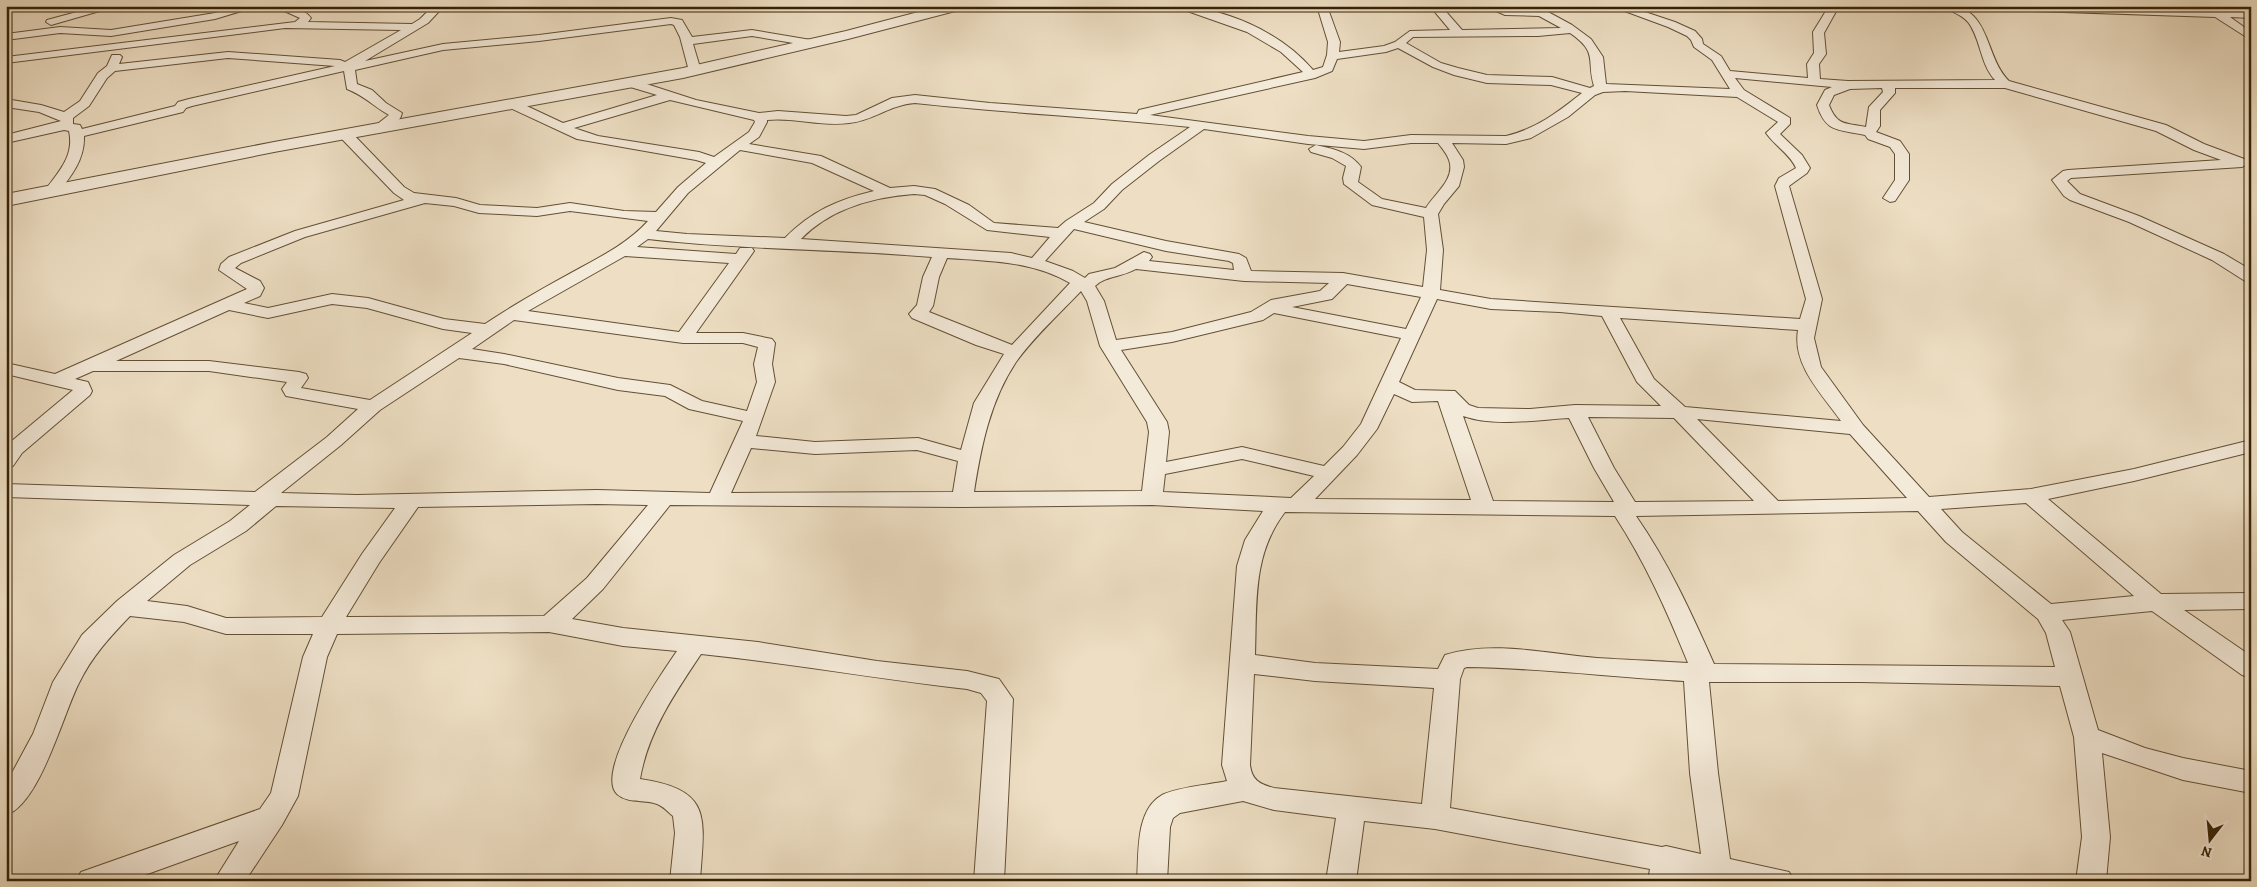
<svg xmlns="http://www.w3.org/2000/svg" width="2257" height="887" font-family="Alegreya,serif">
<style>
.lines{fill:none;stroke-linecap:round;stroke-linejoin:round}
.minor-casing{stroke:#635035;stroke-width:2}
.tertiary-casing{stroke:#635035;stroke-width:2}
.minor{fill:#f4ead9;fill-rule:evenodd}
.tertiary{fill:#f4ead9;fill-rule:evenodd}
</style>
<rect width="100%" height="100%" fill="#eedfc4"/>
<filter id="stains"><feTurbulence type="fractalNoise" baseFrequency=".004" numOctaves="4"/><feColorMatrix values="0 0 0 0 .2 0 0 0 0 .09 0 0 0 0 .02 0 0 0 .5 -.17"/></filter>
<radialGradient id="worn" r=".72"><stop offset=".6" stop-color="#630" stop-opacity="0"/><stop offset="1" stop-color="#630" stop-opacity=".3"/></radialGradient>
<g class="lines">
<g class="minor-casing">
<path id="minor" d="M 99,6 L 117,6 L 51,25 L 46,22 L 47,20 Z
M 240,6 L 258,6 L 215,19 L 111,36 L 60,33 L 6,40 L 6,34 L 60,27 L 111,30 L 215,13 Z
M 273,6 C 286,6 303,7 311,18 L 308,22 L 412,24 L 420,19 L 433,6 L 444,6 L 428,23 L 365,61 L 443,44 L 539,35 L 671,18 L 682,20 L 692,37 L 752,30 L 811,40 L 817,43 L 811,46 L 752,36 L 693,44 L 701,71 L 695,75 L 689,71 L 680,37 L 674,25 L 671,24 L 539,41 L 443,50 L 355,70 L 357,84 L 372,90 L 386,103 L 402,113 C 400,123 387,131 378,133 L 371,129 L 389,115 C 373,106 365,96 347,89 L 344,71 L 192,106 L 186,108 L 183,112 L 84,136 C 85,160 70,178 56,195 L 51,196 L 44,192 C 57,173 75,157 69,131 L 64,130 L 6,143 L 6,135 L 61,121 L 39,112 L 6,107 L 6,99 L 41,105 L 64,112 L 80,101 L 98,73 L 107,66 L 112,55 L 120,55 L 122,57 L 119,64 L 228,52 L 340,60 L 345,62 L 401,30 L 285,28 L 6,63 L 6,57 L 295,22 L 300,18 ZM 228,58 L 335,66 L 189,99 L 178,102 L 175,106 L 82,129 L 80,125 L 73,124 L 73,118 L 89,106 L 107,78 L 115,71 Z
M 1173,6 C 1222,6 1281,32 1313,70 L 1323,67 L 1327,55 L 1328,42 L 1317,6 L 1327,6 L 1340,42 L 1339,52 L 1384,46 L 1395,42 L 1410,31 L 1450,30 L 1430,6 L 1441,6 L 1462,30 L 1561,28 L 1539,16 L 1505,15 L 1496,11 L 1468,9 L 1463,6 L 1503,6 L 1507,9 L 1528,9 L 1524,6 L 1537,6 L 1572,25 L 1591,39 L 1603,57 L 1606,84 L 1730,89 L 1712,60 L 1694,47 L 1691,40 L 1687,36 L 1668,27 L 1611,6 L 1627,6 L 1675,22 L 1695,31 L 1702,39 L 1703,44 L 1721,56 L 1730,71 L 1808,78 L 1807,64 L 1814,53 L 1813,32 L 1829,6 L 1839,6 L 1824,33 L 1826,54 L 1819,64 L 1820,79 L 1848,81 L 1995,80 C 1980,64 1981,39 1968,22 C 1961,14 1952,13 1945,6 C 1992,6 1983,55 2009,81 L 2166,125 L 2204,144 L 2247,160 L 2249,163 L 2242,167 L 2071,178 L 2067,181 L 2080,194 L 2139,216 L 2224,254 L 2251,270 L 2251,283 L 2245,281 L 2212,260 L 2129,222 L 2070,200 L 2064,196 L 2052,180 L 2063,171 L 2068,170 L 2221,160 L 2194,150 L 2156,131 L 2005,88 L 1895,88 L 1895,93 L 1880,110 L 1880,126 L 1876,132 L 1900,141 L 1909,154 L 1909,180 L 1895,201 L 1890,202 L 1883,198 L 1895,180 L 1895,154 L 1890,147 L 1868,139 L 1865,135 C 1838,129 1826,133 1817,105 L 1825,90 L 1832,87 L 1735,78 L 1744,90 L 1790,118 L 1790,124 L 1780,134 L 1802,155 L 1810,168 L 1807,173 L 1789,186 L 1822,299 L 1814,338 L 1821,367 L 1863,425 L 1929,497 L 2031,489 L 2134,469 L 2251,440 L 2251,452 L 2134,481 L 2048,499 L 2161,594 L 2251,593 L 2251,609 L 2184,610 L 2251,656 L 2251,678 L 2242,675 L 2152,611 L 2062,620 L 2070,632 L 2098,730 L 2145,748 L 2183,758 L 2251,771 L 2251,793 L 2183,780 L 2102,753 L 2110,837 L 2106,881 L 2076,881 L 2082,837 L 2074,737 L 2060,686 L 1861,682 L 1709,682 L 1718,773 L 1730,859 L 1789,872 L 1794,881 L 1709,881 L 1679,875 L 1678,881 L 1648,881 L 1650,869 L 1435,829 L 1364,821 L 1356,881 L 1326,881 L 1336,818 L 1274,810 L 1243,801 L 1180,813 L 1173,818 L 1170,827 L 1167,881 L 1137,881 C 1139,854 1135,810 1162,795 C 1178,787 1208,785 1227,781 L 1222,765 L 1237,566 L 1245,540 L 1263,511 L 1152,505 L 962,507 L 670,505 L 603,589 L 572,619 L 623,628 L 758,642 L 877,661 L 967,671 L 999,679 L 1013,699 L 1004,881 L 974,881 L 987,701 L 981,693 L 967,689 C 878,679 790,663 701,654 C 675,693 648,732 640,779 C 714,790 704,818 700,881 L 670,881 L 675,833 L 673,816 C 668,812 663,806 657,804 C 644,799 628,804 617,794 C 594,771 662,673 677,651 L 623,646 L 549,632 L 337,634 L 327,657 L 298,796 L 282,825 L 245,881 L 214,881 L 239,841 L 128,881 L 76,881 L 81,872 L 260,809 L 271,793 L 303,657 L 313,634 L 226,634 L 184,622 L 130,616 C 110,637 92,656 79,683 C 63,714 40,804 6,815 L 6,784 L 33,734 L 53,682 L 82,635 L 117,601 L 174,555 L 230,521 L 250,505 L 6,497 L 6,484 L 255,492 L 327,437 L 358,409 L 286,396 L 282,389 L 287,382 L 209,371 L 93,371 L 75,379 L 88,382 L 92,391 L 90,395 L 22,453 L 13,466 L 6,468 L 7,445 L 73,390 L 6,374 L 6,363 L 55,374 L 247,289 L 219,270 L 221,264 L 229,257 L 295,231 L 404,200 L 394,193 L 340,137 L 338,134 L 340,131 L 350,131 L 404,187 L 414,193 L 456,198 L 480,205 L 537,208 L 570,203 L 624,211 L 656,212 L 678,187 L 706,163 L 696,160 L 577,139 L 508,107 L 506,104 L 508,101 L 516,101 L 563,123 L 657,95 L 627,86 L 625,83 L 631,79 L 696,100 L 759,113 L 778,111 L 846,116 L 856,115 L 892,98 L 915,95 L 990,103 L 1137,114 L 1139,110 L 1303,72 L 1281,52 L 1247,32 ZM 1570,33 C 1599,53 1586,60 1594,86 L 1590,88 L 1552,77 L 1487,75 L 1458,68 L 1441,63 L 1406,43 L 1413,37 L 1538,36 ZM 1398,48 L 1433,67 L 1454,75 L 1487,83 L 1551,85 L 1582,93 C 1558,112 1536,129 1506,136 L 1411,135 L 1364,141 L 1308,136 L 1150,115 L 1315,78 L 1332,71 L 1337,59 L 1386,52 ZM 1882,88 L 1883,92 L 1869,107 L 1866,127 C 1846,123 1837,126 1829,105 L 1834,95 L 1850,89 ZM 1625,91 L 1737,97 L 1778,122 L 1766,133 C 1775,146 1790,154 1796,168 L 1779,178 L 1775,186 L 1806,299 L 1800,319 L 1491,299 L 1440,290 L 1443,250 L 1438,214 L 1444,204 L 1459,186 L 1464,167 L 1463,160 L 1452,143 L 1506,144 L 1531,138 L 1568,117 L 1595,95 L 1603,92 ZM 670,100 L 754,120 L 755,122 L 749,132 L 714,157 L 699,152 L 598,136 L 574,128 ZM 915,103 C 1007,113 1098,117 1190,127 L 1149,155 L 1112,184 L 1094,203 L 1066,221 L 1058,228 L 994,223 L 969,205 L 935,189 L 914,186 L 890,188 L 821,156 L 749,144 L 759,137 L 767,122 L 767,120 C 794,117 822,127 849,123 C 873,121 889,105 915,103 ZM 1204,129 L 1308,144 L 1364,149 L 1411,143 L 1438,143 C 1442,148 1447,154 1449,160 C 1456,179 1434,194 1426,208 L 1382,199 L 1358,182 L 1361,167 C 1350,152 1333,149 1316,145 L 1309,149 L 1311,152 L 1332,158 L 1346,166 L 1343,178 L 1344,184 L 1372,205 L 1424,217 L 1427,250 L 1423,287 L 1343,273 L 1251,271 L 1246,258 L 1239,254 L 1166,241 L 1084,222 L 1104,209 L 1122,190 L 1159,161 ZM 740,150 L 812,163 L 874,191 C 837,200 812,211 785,238 L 687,234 L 656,231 L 688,193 ZM 914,194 L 925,195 L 945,204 L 987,230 L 1050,237 L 1032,258 L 1011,253 L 801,239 C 830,209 873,197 914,194 ZM 425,203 L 454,206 L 479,213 L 537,216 L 570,211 L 648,221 C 630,241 606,254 582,267 C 549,285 516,303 485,324 L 444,319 L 368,298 L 332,294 L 268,308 L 244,303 L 260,296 L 264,288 L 260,281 L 235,268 L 241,263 L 305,237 ZM 1074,229 L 1166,251 L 1229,261 L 1233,263 L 1234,270 L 1149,261 L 1152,257 L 1150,254 L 1144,252 L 1115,268 L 1089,274 L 1085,278 L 1073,271 L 1045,261 ZM 648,239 C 742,250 837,249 932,257 L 923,277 L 917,305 L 909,314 L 912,318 L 976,345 L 1004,354 L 974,403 L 961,450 L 918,438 L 815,442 L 756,436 L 775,382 L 772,364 L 775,343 L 772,339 L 743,333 L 696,333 L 754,251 L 752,248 L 740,248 L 736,254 L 637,247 ZM 625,256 L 729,263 L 679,332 L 528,311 ZM 947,258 C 989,261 1032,261 1070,283 L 1012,345 L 929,312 L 933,306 L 939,277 ZM 1136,269 L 1244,281 L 1329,283 L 1320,291 L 1271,300 L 1251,312 L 1172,332 L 1116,340 L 1104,301 L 1095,286 C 1105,276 1122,277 1136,269 ZM 1347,284 L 1421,297 L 1406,329 L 1292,307 L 1332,299 ZM 1081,291 L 1087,301 L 1100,346 L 1147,422 L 1149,432 L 1142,491 L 974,492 C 981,447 990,401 1016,362 C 1032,339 1061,312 1081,291 ZM 1437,299 L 1491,309 L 1560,312 L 1602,316 L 1637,382 L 1661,406 L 1575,405 L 1530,409 L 1478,408 L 1469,405 L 1455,391 L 1415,390 L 1399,382 ZM 332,304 L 367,308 L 443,329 L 472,333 L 370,400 L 301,388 L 308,378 L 306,374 L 299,372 L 209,361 L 116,361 L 229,310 L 268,318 ZM 1274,313 L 1401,338 L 1361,424 L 1343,447 L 1324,466 L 1242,447 L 1166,462 L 1169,432 L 1167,422 L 1121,350 L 1172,342 L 1263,320 ZM 1620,318 L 1798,330 C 1792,365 1822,394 1841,421 L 1685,407 L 1654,379 ZM 514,320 L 683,343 L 743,343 L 758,347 L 754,364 L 757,382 L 747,411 L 702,401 L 670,385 L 618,378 L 504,354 L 472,349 ZM 459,358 L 504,364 L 618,390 L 665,396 L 689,409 L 743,421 L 710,493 L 597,490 L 357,495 L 281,493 L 341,445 L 380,410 ZM 1394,394 L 1412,402 L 1438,401 L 1471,500 L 1315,499 L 1357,455 L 1377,429 ZM 1463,416 C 1495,427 1535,420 1569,418 L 1594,468 L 1614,502 L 1493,501 ZM 1588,417 L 1674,418 L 1754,501 L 1635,502 L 1614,468 ZM 1697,419 L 1850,434 L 1907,498 L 1778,501 ZM 751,448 L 815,454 L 917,450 L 958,461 L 953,492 L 731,493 ZM 1242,459 L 1314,476 L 1291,498 L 1163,492 L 1165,474 ZM 2026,503 L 2134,596 L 2051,604 L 1962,532 L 1941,509 ZM 597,504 L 648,505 L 587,578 L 544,616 L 346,617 L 379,563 L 418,507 ZM 276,506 L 395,508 L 362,554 L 322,617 L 226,618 L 187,606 L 147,601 L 190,565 L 246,531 ZM 1918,511 L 1946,542 L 2038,619 L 2046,633 L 2055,667 L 1714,664 C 1691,612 1668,562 1636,516 ZM 1285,512 L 1615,516 C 1645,562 1667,611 1688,663 C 1658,661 1627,660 1597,658 C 1548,654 1493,640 1445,655 L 1438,669 L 1315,663 L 1255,655 C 1257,604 1252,555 1285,512 ZM 1467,667 C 1539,668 1612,677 1684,681 L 1690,773 L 1701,854 L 1666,846 L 1662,847 L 1450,808 L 1460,679 L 1464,668 ZM 1254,674 L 1315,681 L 1434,688 L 1422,804 L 1274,788 C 1259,784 1252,780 1250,765 Z
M 1971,6 L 2079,6 L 2251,12 L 2251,18 L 2230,17 L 2251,32 L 2251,40 L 2215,17 L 1976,9 Z"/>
</g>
<g class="tertiary-casing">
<path id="tertiary" d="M 941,6 L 965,6 L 963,9 L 848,39 L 683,78 L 274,152 L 6,206 L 6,194 L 274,142 L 683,68 L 846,31 Z"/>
</g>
<use href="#minor" class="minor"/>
<use href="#tertiary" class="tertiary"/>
</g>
<rect width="2257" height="887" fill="none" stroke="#eedfc4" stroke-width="25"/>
<rect x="8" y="8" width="2242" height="872" fill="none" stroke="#352105" stroke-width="2.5"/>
<rect x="12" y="12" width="2232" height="862" fill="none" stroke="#352105"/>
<g transform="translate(2210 840) rotate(196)" stroke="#f4ead9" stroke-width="4" paint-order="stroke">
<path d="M0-4L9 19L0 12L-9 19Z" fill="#352105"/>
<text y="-8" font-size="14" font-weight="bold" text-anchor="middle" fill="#352105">N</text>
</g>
<rect width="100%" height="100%" filter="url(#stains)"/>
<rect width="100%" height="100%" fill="url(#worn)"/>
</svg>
